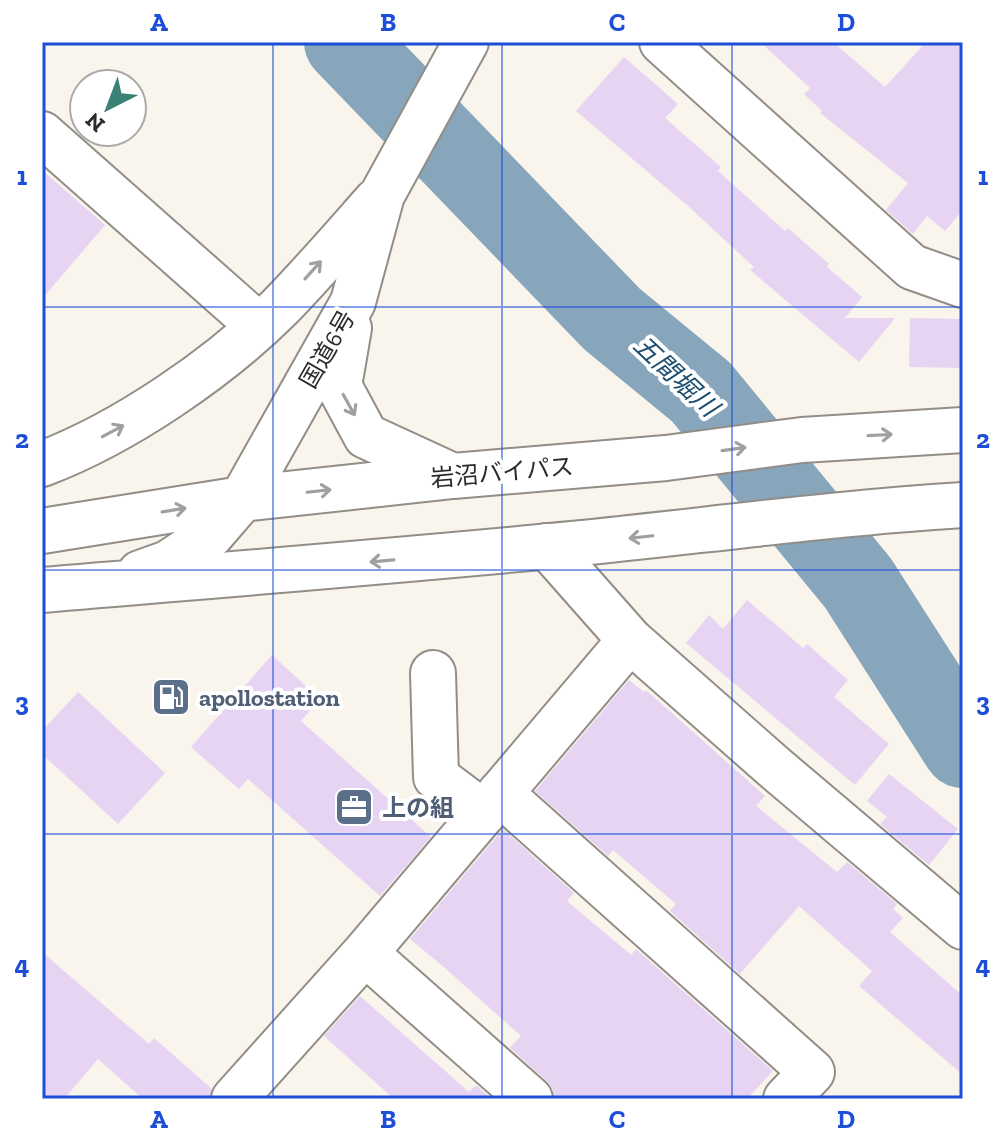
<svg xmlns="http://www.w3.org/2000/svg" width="1005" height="1141" font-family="'Zilla Slab','Noto Sans JP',serif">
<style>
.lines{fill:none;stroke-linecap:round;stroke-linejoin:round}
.river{stroke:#87a5bb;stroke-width:82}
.building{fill:#e7d4f3}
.minor-casing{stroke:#928d86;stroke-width:48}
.highway-casing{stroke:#928d86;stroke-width:48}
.minor{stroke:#fff;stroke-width:44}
.highway{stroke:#fff;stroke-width:44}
.oneway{stroke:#a0a09e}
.grid{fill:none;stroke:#1d4ed8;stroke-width:2;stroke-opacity:0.55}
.labels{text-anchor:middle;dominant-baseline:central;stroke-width:8;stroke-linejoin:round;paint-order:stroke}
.street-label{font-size:24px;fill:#2d2b28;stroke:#fff}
.service-label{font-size:24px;font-weight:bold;fill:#4e5e75;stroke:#fff;text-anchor:start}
.water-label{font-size:26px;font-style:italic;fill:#1b4e6e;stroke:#fff}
.neatline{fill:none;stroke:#1d4ed8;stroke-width:3}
.grid-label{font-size:26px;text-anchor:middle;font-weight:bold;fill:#1d4ed8}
</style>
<rect width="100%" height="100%" fill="#f9f4ec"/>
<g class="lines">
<path class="river" d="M 345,42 L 612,319 L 701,392 L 858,583 L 963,747"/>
</g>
<path class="building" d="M 760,42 L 833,42 L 885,87 L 926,42 L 963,42 L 963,210 L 945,231 L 927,216 L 913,234 L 886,210 L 908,183 L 820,113 L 822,111 L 804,94 L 810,88 Z
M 624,57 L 678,104 L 665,118 L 721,167 L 718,171 L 785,231 L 788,228 L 829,264 L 827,267 L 862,297 L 845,318 L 895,318 L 859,362 L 750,270 L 754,267 L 688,206 L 576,111 Z
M 42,170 L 105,225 L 42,299 Z
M 910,318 L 963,319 L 963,368 L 909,367 Z
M 747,600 L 803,648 L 807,644 L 848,680 L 834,697 L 889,744 L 855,785 L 686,643 L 709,615 L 723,629 Z
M 272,655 L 320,699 L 301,721 L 431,837 L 380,896 L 248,779 L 239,789 L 191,747 Z
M 629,680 L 644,692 L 646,690 L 765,796 L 756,806 L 837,872 L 847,862 L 897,904 L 893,909 L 903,918 L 890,932 L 963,996 L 963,1075 L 859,986 L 872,971 L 799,906 L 740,974 L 670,911 L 676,904 L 613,850 L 608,856 L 535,791 Z
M 78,692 L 165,773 L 118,824 L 42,754 L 42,731 Z
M 889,774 L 958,829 L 929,865 L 880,824 L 887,817 L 867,801 Z
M 503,829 L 574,893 L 567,901 L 631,955 L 636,949 L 773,1071 L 747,1099 L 554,1099 L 553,1090 L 547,1081 L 510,1048 L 521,1036 L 445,968 L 410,939 Z
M 42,952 L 149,1044 L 154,1038 L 212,1089 L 210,1099 L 143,1099 L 98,1059 L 64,1099 L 42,1099 Z
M 360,996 L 469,1092 L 476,1085 L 492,1099 L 394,1099 L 324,1036 Z"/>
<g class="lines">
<g class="minor-casing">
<path id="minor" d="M 662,42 L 912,267 L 963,285
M 42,134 L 258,325
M 630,640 L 774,767 L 963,927
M 433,673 L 436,777 L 484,813
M 500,793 L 812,1072 L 786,1099
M 365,953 L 530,1099
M 234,1099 L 365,953 L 630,640 L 547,546"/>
</g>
<g class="highway-casing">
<path id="highway" d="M 349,328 L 339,386 L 366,436 L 453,476
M 42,464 C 124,433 219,368 281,306 C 314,272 345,236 376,201
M 42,531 L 242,499 L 453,476 L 666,458 L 802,440 L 963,430
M 140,573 L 168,563 L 211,535 L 242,499 L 353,302 L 382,195 L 466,42
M 42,590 C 219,575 396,561 572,544 C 702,531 832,513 963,505"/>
</g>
<use href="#minor" class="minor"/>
<use href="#highway" class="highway"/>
</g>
<defs><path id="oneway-shaft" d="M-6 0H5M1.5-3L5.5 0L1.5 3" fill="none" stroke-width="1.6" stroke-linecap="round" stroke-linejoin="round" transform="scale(2)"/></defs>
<g class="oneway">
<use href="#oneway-shaft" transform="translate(313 270) rotate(-48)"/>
<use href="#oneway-shaft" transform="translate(349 405) rotate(61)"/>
<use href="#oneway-shaft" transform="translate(113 431) rotate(-28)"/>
<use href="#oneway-shaft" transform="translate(880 435) rotate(-3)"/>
<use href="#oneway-shaft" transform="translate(734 449) rotate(-8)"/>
<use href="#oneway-shaft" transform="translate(319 491) rotate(-6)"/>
<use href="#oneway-shaft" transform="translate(174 510) rotate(-9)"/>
<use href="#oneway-shaft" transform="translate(641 537) rotate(174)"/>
<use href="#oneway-shaft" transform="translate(382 561) rotate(175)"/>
</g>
<path class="grid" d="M 273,42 L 273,1099M 502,42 L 502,1099M 732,42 L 732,1099M 42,307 L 963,307M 42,570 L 963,570M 42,834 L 963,834"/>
<defs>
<g id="fuel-square" transform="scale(2)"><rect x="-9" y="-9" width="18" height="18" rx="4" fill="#5c6f8a" stroke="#fff"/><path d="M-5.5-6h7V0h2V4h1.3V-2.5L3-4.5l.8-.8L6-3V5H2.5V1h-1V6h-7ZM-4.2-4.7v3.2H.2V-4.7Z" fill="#fff"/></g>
<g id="office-square" transform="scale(2)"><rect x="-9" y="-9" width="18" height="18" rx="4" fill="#5c6f8a" stroke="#fff"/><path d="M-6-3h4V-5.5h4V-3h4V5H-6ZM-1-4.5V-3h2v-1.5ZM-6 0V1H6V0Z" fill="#fff"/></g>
</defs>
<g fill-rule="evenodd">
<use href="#fuel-square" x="171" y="697"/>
<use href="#office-square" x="354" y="807"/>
</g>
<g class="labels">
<g class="street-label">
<text transform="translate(327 349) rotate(-60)">国道6号</text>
<text transform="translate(502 472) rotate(-5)">岩沼バイパス</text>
</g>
<g class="service-label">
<text x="199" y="697">apollostation</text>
<text x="382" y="807">上の組</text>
</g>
<g class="water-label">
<text transform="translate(676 376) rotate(43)">五間堀川</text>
</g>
</g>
<rect width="1005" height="1141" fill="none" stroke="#ffffff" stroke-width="88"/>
<g transform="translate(108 108) rotate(222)"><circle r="38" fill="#ffffff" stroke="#abaaa9" stroke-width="2"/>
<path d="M0-6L14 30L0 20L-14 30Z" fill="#3c8176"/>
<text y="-12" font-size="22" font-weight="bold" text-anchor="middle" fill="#2d2b28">N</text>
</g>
<rect x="44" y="44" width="917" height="1053" class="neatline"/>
<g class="grid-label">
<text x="159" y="31">A</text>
<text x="388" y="31">B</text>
<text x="617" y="31">C</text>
<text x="846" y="31">D</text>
<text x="22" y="185">1</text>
<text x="983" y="185">1</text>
<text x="22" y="448">2</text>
<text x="983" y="448">2</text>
<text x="22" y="711">3</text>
<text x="983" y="711">3</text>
<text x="22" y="974">4</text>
<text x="983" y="974">4</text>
<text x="159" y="1128">A</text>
<text x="388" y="1128">B</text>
<text x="617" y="1128">C</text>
<text x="846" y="1128">D</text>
</g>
</svg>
